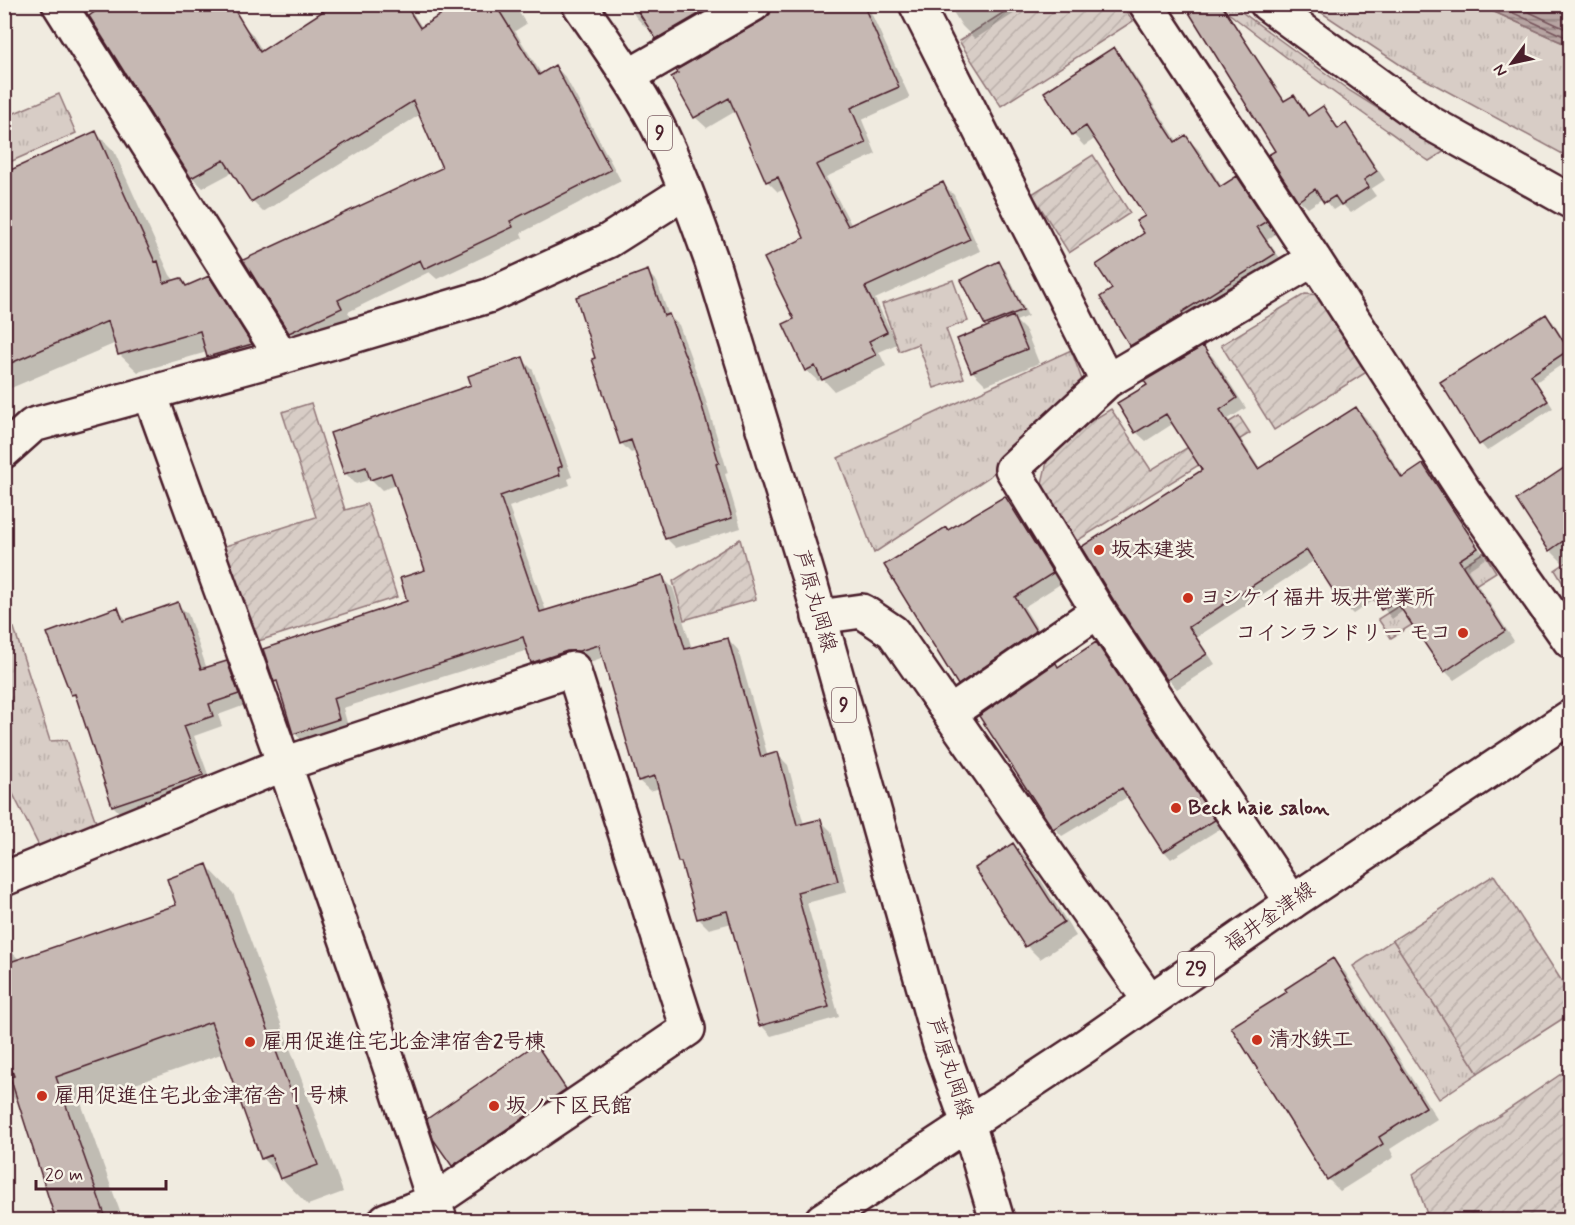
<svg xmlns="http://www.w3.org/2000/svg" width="1575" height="1225" font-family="Mynerve,'Klee One',sans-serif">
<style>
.grass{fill:url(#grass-tufts);stroke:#917678;stroke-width:1.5}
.garden{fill:url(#garden-furrows);stroke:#917678;stroke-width:1.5}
.water{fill:url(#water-rules);stroke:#8b6f72;stroke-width:1.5}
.shadow{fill:#0003}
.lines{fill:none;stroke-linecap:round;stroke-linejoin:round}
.shore{stroke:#76545b;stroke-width:1.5}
.building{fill:#c6b8b3;stroke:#4a1f2b;stroke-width:1.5}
.minor-casing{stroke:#4a1f2b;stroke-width:38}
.tertiary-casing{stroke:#4a1f2b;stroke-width:38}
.primary-casing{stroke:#4a1f2b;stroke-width:38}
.minor{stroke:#f7f3e8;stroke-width:33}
.tertiary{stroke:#f7f3e8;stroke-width:33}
.primary{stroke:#f7f3e8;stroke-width:33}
.poi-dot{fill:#c8321e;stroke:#f7f3e8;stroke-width:2}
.labels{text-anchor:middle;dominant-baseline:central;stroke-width:5;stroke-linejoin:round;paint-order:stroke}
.shield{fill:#f7f3e8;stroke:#7e5f64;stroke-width:1.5}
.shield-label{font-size:20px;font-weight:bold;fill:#4a1f2b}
.poi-label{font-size:21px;font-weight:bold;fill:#4a1f2b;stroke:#f7f3e8;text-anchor:start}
.street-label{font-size:21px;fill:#4a1f2b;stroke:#f7f3e8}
</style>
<defs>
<pattern id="grass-tufts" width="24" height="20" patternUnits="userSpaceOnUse" patternTransform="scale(1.5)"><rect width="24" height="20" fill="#d8cdc6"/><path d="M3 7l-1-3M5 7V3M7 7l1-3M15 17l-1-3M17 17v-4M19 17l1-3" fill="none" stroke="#bbb0aa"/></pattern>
<pattern id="garden-furrows" width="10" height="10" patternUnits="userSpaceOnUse" patternTransform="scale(1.5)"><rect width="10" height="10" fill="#d8cdc6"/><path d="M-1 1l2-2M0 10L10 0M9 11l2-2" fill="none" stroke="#bbb0aa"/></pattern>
<pattern id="water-rules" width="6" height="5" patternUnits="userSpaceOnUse" patternTransform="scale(1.5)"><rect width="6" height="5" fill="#b7a4a2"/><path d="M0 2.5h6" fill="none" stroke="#978584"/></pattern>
</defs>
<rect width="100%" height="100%" fill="#f0ebe0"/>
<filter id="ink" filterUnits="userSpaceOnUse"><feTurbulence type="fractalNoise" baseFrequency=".0167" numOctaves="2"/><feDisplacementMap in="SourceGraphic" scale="12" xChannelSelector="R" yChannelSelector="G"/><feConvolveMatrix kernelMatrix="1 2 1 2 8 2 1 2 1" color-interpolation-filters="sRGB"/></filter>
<g filter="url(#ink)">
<path class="grass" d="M 1212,5 L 1232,5 L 1350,91 L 1445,151 L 1429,161 C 1414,152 1402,140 1388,131 C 1333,93 1280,53 1227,12 Z
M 1310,5 L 1479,5 L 1570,46 L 1570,158 L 1408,70 Z
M 59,94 L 76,133 L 5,164 L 5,117 Z
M 953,280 L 968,321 L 946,329 L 964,378 L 934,388 L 918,344 L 899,351 L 882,304 Z
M 1071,350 L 1084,385 L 989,477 L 874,553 L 838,458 Z
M 1484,552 L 1496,572 L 1391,638 L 1378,619 Z
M 1570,560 L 1570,595 L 1555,570 Z
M 14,628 L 50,741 L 67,740 L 97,825 L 40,848 L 5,778 L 5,630 Z
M 1393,940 L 1478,1073 L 1439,1099 L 1353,966 Z"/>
<path class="garden" d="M 1015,5 L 1122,5 L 1133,21 L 1001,106 L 959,41 Z
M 1093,155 L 1130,213 L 1069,253 L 1032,194 Z
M 1305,294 L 1325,295 L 1373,368 L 1274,430 L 1221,345 Z
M 311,403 L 345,510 L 367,504 L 397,597 L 249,644 L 219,548 L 316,517 L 282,412 Z
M 1111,409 L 1151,470 L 1239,416 L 1250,433 L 1072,544 L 1040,492 L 1048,457 L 1065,437 Z
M 740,539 L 756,599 L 684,620 L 673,581 Z
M 1494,875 L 1570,994 L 1570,1014 L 1478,1073 L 1393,940 Z
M 1570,1068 L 1570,1220 L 1429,1220 L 1413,1174 Z"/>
<path class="water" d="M 1479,5 L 1570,5 L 1570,46 Z"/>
<path class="shadow" d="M 100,4 L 211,4 L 241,23 L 252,34 L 263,52 L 337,4 L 407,4 L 423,29 L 460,4 L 514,4 L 526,24 L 515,31 L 542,75 L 555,66 L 566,78 L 621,181 L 521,233 L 523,238 L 437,279 L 429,272 L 348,312 L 352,319 L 301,343 L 290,332 L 444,168 L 421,114 L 263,212 L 252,201 L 233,172 L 203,188 L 192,177 Z
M 625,4 L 746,4 L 668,49 L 657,38 L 649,26 L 646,28 L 635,16 L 629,5 L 627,7 Z
M 867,4 L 910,98 L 862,120 L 876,154 L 826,177 L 852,226 L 943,184 L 954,195 L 980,251 L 875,299 L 897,344 L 879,352 L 886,366 L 834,391 L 823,379 L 818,381 L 806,370 L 796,320 L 806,239 L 785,189 L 778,192 L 767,181 L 736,111 L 707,128 L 695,117 L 772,14 L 774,5 Z
M 948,4 L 1029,4 L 975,39 L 962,26 Z
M 1190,4 L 1222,4 L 1286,102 L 1294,96 L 1310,116 L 1323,108 L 1340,129 L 1346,125 L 1354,134 L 1385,180 L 1371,189 L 1376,196 L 1351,213 L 1342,204 L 1333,210 L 1323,198 L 1308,208 L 1299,200 L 1277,151 Z
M 1113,49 L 1125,61 L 1178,142 L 1186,137 L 1198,149 L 1222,187 L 1236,178 L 1248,189 L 1277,233 L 1267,240 L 1286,266 L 1143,356 L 1131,345 L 1115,290 L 1146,233 L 1147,216 L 1096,138 L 1084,146 L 1073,134 Z
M 96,133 L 114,151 L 170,275 L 175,281 L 180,279 L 188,287 L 208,278 L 226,295 L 268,362 L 226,374 L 209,356 L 207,352 L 138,372 L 120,355 L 116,343 L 4,391 L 4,175 Z
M 998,263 L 1005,269 L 1028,316 L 1016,321 L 1026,331 L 1039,363 L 986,385 L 973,372 L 959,340 L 989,327 L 986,324 Z
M 647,272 L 657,282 L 669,316 L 679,325 L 702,388 L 728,473 L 725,474 L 741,528 L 676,548 L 666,538 L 637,451 L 631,453 L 621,443 Z
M 1546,316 L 1553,322 L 1570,351 L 1570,359 L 1536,382 L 1553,408 L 1487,451 L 1481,444 L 1442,383 Z
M 1203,348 L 1213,357 L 1246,408 L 1228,419 L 1260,469 L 1356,408 L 1366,418 L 1404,478 L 1423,466 L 1432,476 L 1486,558 L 1468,570 L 1514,641 L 1454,680 L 1445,671 L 1404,610 L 1392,619 L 1376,599 L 1353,614 L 1344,605 L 1315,560 L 1197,637 L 1215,664 L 1177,689 L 1168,679 L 1204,470 L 1174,423 L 1146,441 L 1136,432 Z
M 522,359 L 533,370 L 572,477 L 568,479 L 570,485 L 509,507 L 546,611 L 662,577 L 673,588 L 692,649 L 728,639 L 738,650 L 768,757 L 777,754 L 788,765 L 804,825 L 821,821 L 831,831 L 847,892 L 807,903 L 839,1017 L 771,1036 L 761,1025 L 732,923 L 709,929 L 698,918 L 684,866 L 679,862 L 660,788 L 650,791 L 639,781 L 604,657 L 590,662 L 579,661 L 543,673 L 532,662 L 528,650 L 343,708 L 349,730 L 305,743 L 294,733 L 280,685 L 276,681 L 409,602 L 427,571 L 397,485 L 382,490 L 371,479 L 356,484 L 345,473 L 473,386 Z
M 1570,466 L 1570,558 L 1563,563 L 1550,550 L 1518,500 Z
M 1005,498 L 1015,508 L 1062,583 L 1024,607 L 1045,641 L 969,694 L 959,684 L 949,532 Z
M 177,604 L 188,614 L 207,669 L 226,663 L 237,673 L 248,704 L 218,715 L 222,726 L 194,736 L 212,785 L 123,816 L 113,806 L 78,701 L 72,694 L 117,609 L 128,621 Z
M 1096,644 L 1103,652 L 1221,828 L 1171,859 L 1164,851 L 1129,796 L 1062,836 L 1054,828 L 981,716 L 1056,665 L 1059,668 Z
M 1013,844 L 1027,858 L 1076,936 L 1040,959 L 1027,946 L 977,868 Z
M 207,866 L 233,893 L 343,1192 L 308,1205 L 262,1158 L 224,1053 L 81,1103 L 123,1220 L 59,1220 L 20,1103 L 13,1097 L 4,1073 L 4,951 L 9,950 L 20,960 L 178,906 Z
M 1333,960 L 1345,972 L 1437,1119 L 1390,1149 L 1394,1157 L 1340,1191 L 1328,1179 L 1233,1027 L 1289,992 Z
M 536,1046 L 543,1053 L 572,1096 L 460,1172 L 453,1165 Z"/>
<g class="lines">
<path class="shore" d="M 1494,4 L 1570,39
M 1512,4 L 1570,31"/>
</g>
<path class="building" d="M 106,4 L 231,4 L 260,52 L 334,4 L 405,4 L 420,28 L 457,4 L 495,4 L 539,75 L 555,65 L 611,170 L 510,221 L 513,227 L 424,269 L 420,260 L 338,300 L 342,308 L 289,333 L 243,260 L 442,168 L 413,101 L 251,202 L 224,160 L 191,178 L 89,16 Z
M 633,4 L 716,4 L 656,39 Z
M 773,4 L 863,4 L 899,87 L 851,108 L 866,143 L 816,165 L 848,226 L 943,182 L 970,239 L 865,287 L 887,332 L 869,341 L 876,355 L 822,380 L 815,366 L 805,371 L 783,324 L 794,319 L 764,258 L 804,238 L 778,177 L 766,182 L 729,98 L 694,118 L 671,77 L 678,73 L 676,70 L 763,20 L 770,14 Z
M 1187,4 L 1221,4 L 1284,101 L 1294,95 L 1308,116 L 1323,106 L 1338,129 L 1346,123 L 1377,171 L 1364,180 L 1369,187 L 1341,205 L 1335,196 L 1324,203 L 1315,189 L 1298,201 L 1268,155 L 1275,151 L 1185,6 Z
M 1114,47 L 1175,142 L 1186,135 L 1220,187 L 1237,176 L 1267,221 L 1257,227 L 1275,254 L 1182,312 L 1183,314 L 1130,346 L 1100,297 L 1112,289 L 1096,265 L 1144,233 L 1136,221 L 1145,216 L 1086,126 L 1072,135 L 1044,92 Z
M 96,131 L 155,262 L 158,261 L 164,283 L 181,278 L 186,286 L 209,276 L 252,344 L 207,357 L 200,331 L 118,355 L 108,321 L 4,366 L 4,173 Z
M 999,261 L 1023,310 L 985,325 L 961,280 Z
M 648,270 L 664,316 L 669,314 L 693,376 L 719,463 L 716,464 L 732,518 L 665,539 L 631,440 L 620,444 L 592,359 L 595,358 L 576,297 Z
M 1546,314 L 1569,350 L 1531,375 L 1548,401 L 1479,445 L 1440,382 Z
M 1013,316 L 1027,349 L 971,372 L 957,339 Z
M 1203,346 L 1237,398 L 1220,410 L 1258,469 L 1356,407 L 1402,478 L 1423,464 L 1478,548 L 1459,560 L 1505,631 L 1444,672 L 1396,601 L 1381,610 L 1368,589 L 1343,606 L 1307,550 L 1189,627 L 1207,654 L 1167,680 L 1114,601 L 1081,547 L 1202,470 L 1166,414 L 1135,433 L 1117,403 L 1147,385 L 1144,381 Z
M 523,357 L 562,466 L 558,468 L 560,475 L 500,496 L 540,612 L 663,575 L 685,649 L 728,638 L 761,757 L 778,752 L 797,825 L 821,819 L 838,881 L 797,892 L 829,1007 L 759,1026 L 727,911 L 697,919 L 681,862 L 678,862 L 655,776 L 638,781 L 599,645 L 579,651 L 567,651 L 531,663 L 523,637 L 333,698 L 339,719 L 293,734 L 277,681 L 274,682 L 263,649 L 407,601 L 400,578 L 425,570 L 391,473 L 370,480 L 366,467 L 344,474 L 330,433 L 471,385 L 468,376 Z
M 1570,464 L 1570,536 L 1549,551 L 1516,500 Z
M 1005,496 L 1053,573 L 1015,597 L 1036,631 L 958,685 L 884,565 L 946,527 L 948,530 Z
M 178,602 L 201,669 L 227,661 L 239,694 L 209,704 L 213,716 L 184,726 L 203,775 L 112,806 L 75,694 L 71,695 L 47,633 L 118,607 L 123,621 Z
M 1096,642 L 1215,820 L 1163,852 L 1122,788 L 1053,829 L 979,716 L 1056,663 L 1058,667 Z
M 1013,843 L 1064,922 L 1025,947 L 975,868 Z
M 207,864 L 318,1165 L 280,1179 L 271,1155 L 261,1159 L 211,1022 L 56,1077 L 107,1221 L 56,1221 L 10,1077 L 14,1076 L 4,1050 L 4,964 L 176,905 L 167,879 Z
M 1333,958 L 1426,1107 L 1379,1137 L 1383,1144 L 1327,1180 L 1231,1027 L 1287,992 L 1285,989 Z
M 536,1044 L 566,1089 L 452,1166 L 433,1139 L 427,1119 Z"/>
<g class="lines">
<g class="minor-casing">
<path id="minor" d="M 59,4 L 282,357
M 916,4 L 1107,381 L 1314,259
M 1146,4 L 1314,259 L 1464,491 L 1570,641
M 1267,4 L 1430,123 L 1570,201
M 629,76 L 754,4
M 1107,381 L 1012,469 L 1098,611 L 1292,902
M 150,394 C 249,669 352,942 440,1220
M 819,617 L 862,611 L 893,632 L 1150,1001
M 950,713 L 1098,611
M 4,879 L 284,764 L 573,669 L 688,1029 L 434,1201 L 386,1220"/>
</g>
<g class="tertiary-casing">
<path id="tertiary" d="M 4,451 L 33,425 L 282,357 L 488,296 L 608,241 L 685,192"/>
</g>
<g class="primary-casing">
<path id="primary" d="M 579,4 C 605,42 633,80 655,121 C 678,166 695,215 712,262 L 810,582 L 940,1045 L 968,1123 L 997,1220
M 822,1220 L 1081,1049 L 1292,902 L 1570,717"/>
</g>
<use href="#minor" class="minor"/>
<use href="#tertiary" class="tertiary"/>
<use href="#primary" class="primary"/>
</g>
</g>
<g class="poi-dot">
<circle cx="1099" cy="550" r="6"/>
<circle cx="1188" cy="598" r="6"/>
<circle cx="1463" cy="633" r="6"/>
<circle cx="1176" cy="808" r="6"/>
<circle cx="1257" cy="1040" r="6"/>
<circle cx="250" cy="1042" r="6"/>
<circle cx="42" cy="1096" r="6"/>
<circle cx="494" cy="1106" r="6"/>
</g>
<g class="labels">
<g class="shield">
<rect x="648" y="116" width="24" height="34" rx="4.5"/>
<rect x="832" y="688" width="24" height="34" rx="4.5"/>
<rect x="1178" y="952" width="36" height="34" rx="4.5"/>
</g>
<g class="shield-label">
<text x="660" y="133">9</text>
<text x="844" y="705">9</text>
<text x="1196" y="969">29</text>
</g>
<g class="poi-label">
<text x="1111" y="550">坂本建装</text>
<text x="1200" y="598">ヨシケイ福井 坂井営業所</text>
<text x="1451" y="633" text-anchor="end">コインランドリー モコ</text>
<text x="1188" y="808">Beck haie salon</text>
<text x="1269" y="1040">清水鉄工</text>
<text x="262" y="1042">雇用促進住宅北金津宿舎2号棟</text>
<text x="54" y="1096">雇用促進住宅北金津宿舎１号棟</text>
<text x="506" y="1106">坂ノ下区民館</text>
</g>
<g class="street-label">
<text transform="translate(815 601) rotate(74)">芦原丸岡線</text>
<text transform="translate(1270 917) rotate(-35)">福井金津線</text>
<text transform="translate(950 1068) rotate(72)">芦原丸岡線</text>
</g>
</g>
<rect width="1575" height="1225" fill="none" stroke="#f7f3e8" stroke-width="24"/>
<rect x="12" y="12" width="1551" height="1201" fill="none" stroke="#4a1f2b" stroke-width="2" filter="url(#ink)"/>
<g transform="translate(1512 63) rotate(237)" stroke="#f7f3e8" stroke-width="4.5" paint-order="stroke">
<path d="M0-4.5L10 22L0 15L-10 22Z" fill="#4a1f2b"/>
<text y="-9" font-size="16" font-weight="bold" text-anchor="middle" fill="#4a1f2b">N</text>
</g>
<path d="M36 1180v9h130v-9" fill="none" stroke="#4a1f2b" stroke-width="3"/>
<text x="45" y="1180" font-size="18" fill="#4a1f2b" stroke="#f7f3e8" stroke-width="4.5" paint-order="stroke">20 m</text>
</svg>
